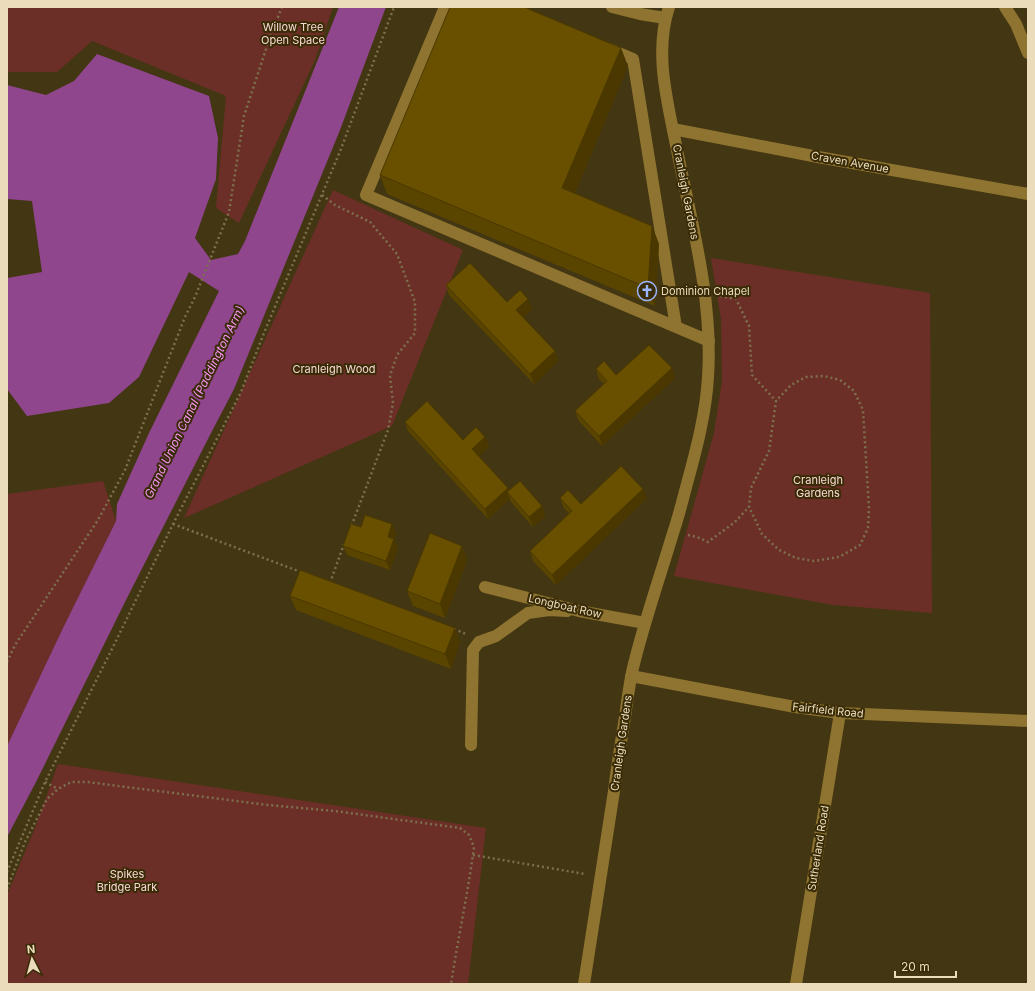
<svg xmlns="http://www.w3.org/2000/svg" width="1035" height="991" font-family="Inter,sans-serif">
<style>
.green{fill:#6c2f28}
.water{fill:#8f468d}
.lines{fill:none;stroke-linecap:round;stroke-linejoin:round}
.path{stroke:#7d704d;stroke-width:2.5;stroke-dasharray:2 3;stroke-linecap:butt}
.lane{stroke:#8e7430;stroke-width:12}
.street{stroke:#8e7430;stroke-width:12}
.wall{fill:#5a4500}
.shaded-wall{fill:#4a3800}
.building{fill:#695000;stroke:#4a3800}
.labels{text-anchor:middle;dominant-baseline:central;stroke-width:4;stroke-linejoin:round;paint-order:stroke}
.park-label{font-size:11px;fill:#f7d9d5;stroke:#392b06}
.street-label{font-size:11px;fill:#ebddbc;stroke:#392b06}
.poi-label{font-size:11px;fill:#ebddbc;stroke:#392b06;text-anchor:start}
.water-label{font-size:12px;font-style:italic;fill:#f795f5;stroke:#392b06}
</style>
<rect width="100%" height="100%" fill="#433612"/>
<path class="green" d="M 7,7 L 333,7 L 315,60 L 239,223 L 216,208 L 226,96 L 92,41 L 57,72 L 7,72 Z
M 333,190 L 463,250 L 392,426 L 184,518 Z
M 711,258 L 930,293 L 932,613 L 833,605 L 674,576 L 714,433 L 722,381 L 721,319 Z
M 103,481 L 116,521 L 63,628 L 7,746 L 7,494 Z
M 58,764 L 486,828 L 468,984 L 7,984 L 7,895 L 35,828 Z"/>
<path class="water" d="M 339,7 L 386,7 L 340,130 L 234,389 L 210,435 L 126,600 L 36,782 L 7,837 L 7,746 L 63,628 L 116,521 L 117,504 L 149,433 L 219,291 L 189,272 L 139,377 L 109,403 L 27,416 L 7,389 L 7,278 L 42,272 L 32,201 L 7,199 L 7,85 L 46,95 L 74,81 L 97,54 L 209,96 L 218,138 L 216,179 L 195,238 L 211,260 L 238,254 L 245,241 Z"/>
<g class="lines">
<path class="path" d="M 322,195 L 335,205 L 370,222 L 397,254 L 415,302 L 415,333 L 397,355 L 390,376 L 393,403 L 388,430 L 351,527
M 720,296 L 736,299 L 749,326 L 752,375 L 776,401 L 769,451 L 751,488 L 749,507 L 762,534 L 779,550 L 796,558 L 814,561 L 839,557 L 860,545 L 868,528 L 869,509 L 863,410 L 854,391 L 840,380 L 824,376 L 806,377 L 791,385 L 776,401
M 173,524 L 301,572
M 688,535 L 697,537 L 708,542 L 735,522 L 749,507
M 330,583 L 344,544
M 454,629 L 466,634
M 7,662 L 15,645 L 98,520 L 125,470 L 185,317 L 195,297 L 229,212 L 244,116 L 270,37 L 282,7
M 45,782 L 58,789
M 473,855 L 585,874
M 7,872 L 45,782 L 114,645 L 173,524 L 241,392 L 264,333 L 341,149 L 394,7
M 7,889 L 25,842 L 47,799 L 58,789 L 71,782 L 87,782 L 268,805 L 335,811 L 460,828 L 469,835 L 474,847 C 468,893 458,938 451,984"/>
<path class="lane" d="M 445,7 L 366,195 L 709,341
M 612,7 L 640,14 L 665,18
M 609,49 L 633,59 L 676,327
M 471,745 L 473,650 L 479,642 L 496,636 L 528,613 L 549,610 L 567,611"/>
<path class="street" d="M 1005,7 L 1016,24 L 1028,53
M 673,129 L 818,157 L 1028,194
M 485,587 L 579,611 L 645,623
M 631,676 L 795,707 L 840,713 L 1028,721
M 584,984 C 594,920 604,856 614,791 C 617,766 621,742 625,717 C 627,702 629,687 632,672 C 643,625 659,580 673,533 C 679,516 683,498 688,480 C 697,447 706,412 708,377 C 713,302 693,228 678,155 C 669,107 653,55 669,7
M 796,984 L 840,713"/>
</g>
<path class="wall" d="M 628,66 L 575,193 L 652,226 L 659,244 L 655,306 L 387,194 L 380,175 Z
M 446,285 L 532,309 L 523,317 L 555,351 L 558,361 L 534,384 L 449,295 Z
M 596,369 L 616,375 L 675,378 L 602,446 L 579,421 L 575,411 L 604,384 L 599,379 Z
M 405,422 L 463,440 L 485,437 L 489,447 L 479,456 L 508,488 L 509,491 L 542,506 L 545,516 L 533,527 L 511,502 L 510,499 L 488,519 L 408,431 Z
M 560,498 L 581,504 L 647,498 L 556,585 L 533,561 L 530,551 L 569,513 L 564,508 Z
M 392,524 L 396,534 L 394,539 L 398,548 L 390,570 L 347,555 L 343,546 L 361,527 Z
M 462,546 L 467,560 L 445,618 L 413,606 L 407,591 Z
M 290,596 L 455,628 L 460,642 L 451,669 L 296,610 Z"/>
<path class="shaded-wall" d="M 621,48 L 628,66 L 569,207 L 562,188 Z
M 652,226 L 659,244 L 655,306 L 648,288 Z
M 528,299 L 532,309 L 520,320 L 516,310 Z
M 555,351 L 558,361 L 534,384 L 530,374 Z
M 672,368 L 675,378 L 602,446 L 599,436 Z
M 485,437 L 489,447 L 476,459 L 472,449 Z
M 508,488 L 511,496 L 507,492 L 510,499 L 488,519 L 485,509 Z
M 643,489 L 647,498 L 556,585 L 552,575 Z
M 542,506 L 545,516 L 533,527 L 529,517 Z
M 392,524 L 396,534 L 394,539 L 398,548 L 390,570 L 386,561 L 388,537 Z
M 462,546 L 467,560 L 445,618 L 440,604 Z
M 455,628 L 460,642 L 451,669 L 445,654 Z"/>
<path class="building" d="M 450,7 L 524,7 L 621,48 L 562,188 L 652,226 L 648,288 L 380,175 Z
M 470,263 L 507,302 L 520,290 L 528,299 L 516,310 L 555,351 L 530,374 L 446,285 Z
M 649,345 L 672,368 L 599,436 L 575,411 L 607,381 L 596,369 L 604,361 L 616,375 Z
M 427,401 L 463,440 L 476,427 L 485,437 L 472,449 L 508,488 L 485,509 L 405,422 Z
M 621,466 L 643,489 L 552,575 L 530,551 L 572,511 L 560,498 L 568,490 L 581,504 Z
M 520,481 L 542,506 L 529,517 L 507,492 Z
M 365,515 L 392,524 L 388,537 L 394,539 L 386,561 L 343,546 L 351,524 L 361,527 Z
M 430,533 L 462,546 L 440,604 L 407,591 Z
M 300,570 L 455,628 L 445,654 L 290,596 Z"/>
<defs>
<g id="church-ring" transform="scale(1)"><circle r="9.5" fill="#392b06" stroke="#9ab5fd" stroke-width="1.5"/><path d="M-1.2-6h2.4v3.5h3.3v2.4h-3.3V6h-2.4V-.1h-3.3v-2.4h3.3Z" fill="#9ab5fd"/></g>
</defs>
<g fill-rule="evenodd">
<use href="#church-ring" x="647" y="291"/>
</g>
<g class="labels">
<g class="park-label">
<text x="293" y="27">Willow Tree<tspan x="293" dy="13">Open Space</tspan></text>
<text x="334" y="369">Cranleigh Wood</text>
<text x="818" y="480">Cranleigh<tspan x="818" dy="13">Gardens</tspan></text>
<text x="127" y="874">Spikes<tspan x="127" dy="13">Bridge Park</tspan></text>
</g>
<g class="street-label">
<text transform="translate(850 162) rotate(10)">Craven Avenue</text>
<text transform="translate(686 192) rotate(79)">Cranleigh Gardens</text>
<text transform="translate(565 606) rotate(13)">Longboat Row</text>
<text transform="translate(828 710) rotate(6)">Fairfield Road</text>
<text transform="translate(621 743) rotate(-82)">Cranleigh Gardens</text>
<text transform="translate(818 848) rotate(-81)">Sutherland Road</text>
</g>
<g class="poi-label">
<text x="661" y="291">Dominion Chapel</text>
</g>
<g class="water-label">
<text transform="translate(194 402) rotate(-64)">Grand Union Canal (Paddington Arm)</text>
</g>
</g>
<rect width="1035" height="991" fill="none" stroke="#ebddbc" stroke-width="16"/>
<g transform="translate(32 959) rotate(354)" stroke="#392b06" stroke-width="3" paint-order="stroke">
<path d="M0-3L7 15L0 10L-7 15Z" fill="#ebddbc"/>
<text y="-6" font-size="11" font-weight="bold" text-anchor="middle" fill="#ebddbc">N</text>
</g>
<path d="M895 971v6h61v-6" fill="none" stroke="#ebddbc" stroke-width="2"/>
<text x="901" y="971" font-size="12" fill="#ebddbc" stroke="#392b06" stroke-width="3" paint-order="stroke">20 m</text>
</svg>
